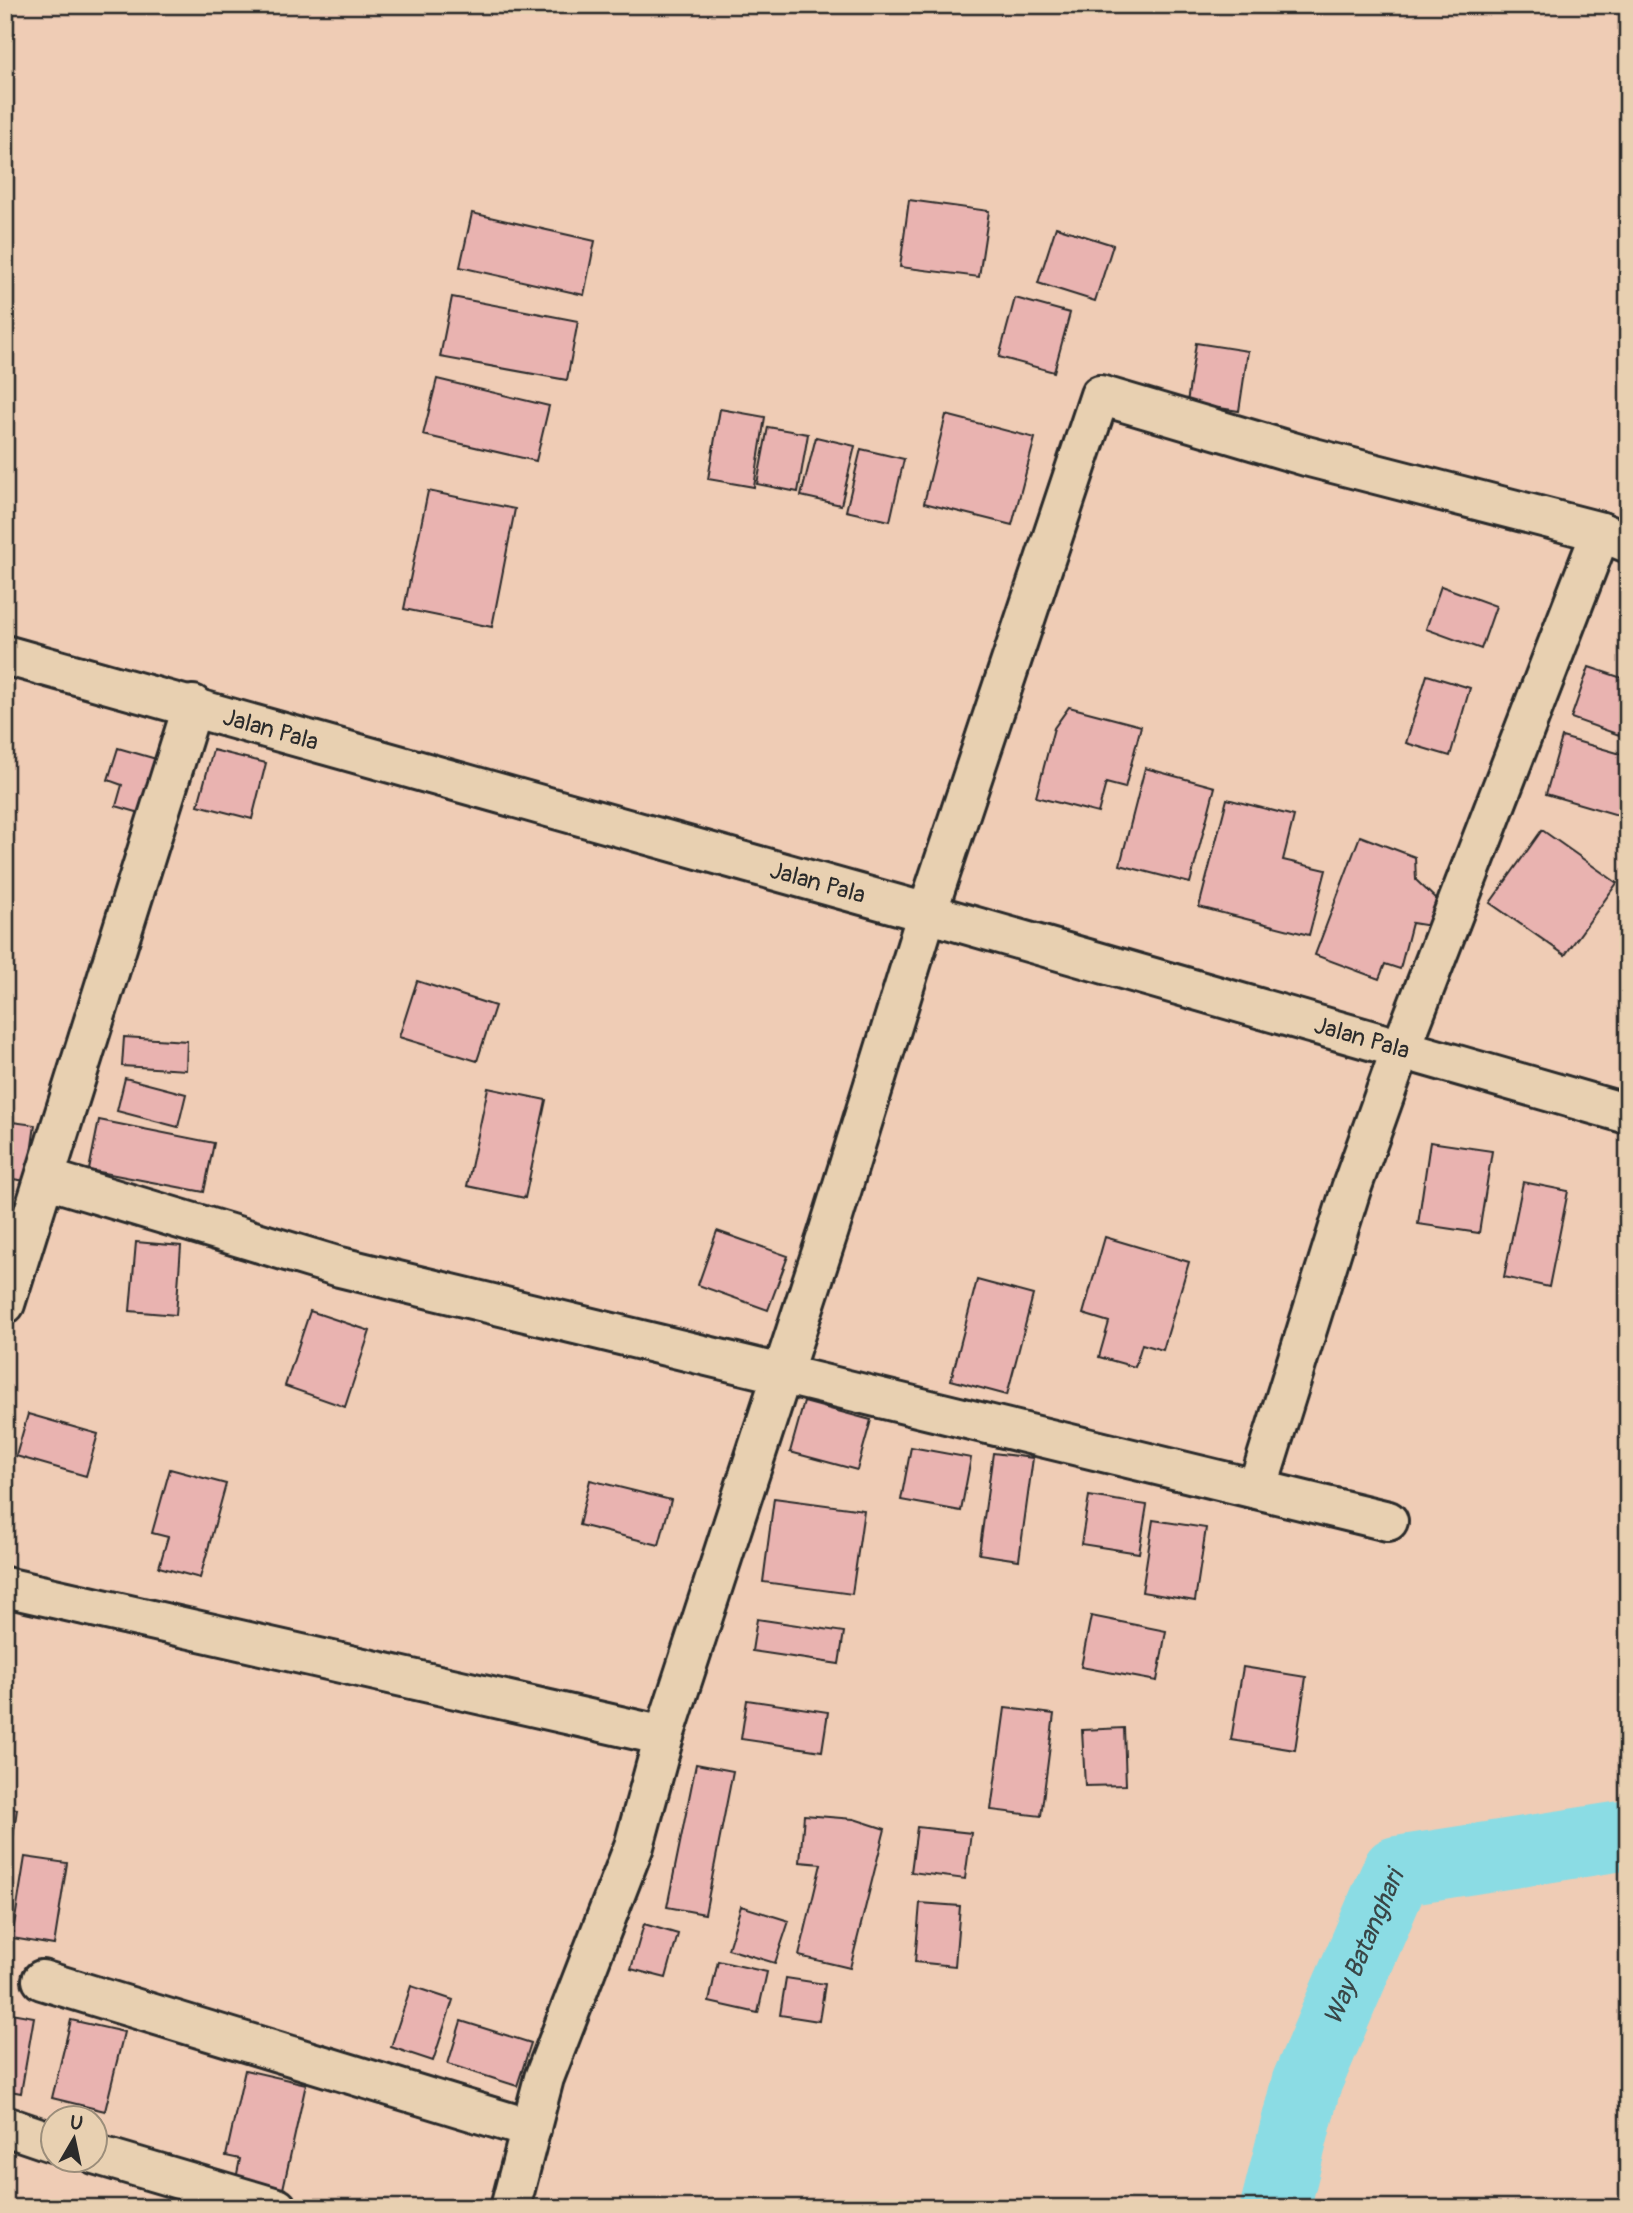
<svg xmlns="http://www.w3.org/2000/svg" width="1633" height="2213" font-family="Pangolin,sans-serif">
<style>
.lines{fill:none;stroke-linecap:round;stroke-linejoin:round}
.river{stroke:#8bdce4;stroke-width:70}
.building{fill:#e9b3b0;stroke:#2b2b2b;stroke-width:2}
.street-casing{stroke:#2b2b2b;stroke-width:44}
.street{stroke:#e8d0b1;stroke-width:38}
.labels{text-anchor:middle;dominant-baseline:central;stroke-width:5;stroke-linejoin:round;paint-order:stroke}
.street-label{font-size:24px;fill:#2b2b2b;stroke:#e8d0b1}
.water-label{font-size:26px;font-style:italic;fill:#394647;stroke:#e8d0b1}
</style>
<rect width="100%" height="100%" fill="#efccb5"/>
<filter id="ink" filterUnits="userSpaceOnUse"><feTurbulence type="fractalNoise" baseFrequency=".0143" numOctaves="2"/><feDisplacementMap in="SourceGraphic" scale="14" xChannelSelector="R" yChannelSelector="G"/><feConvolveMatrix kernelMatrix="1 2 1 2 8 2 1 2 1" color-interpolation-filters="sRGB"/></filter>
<g filter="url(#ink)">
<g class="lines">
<path class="river" id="s1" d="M 1275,2208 L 1306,2084 L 1397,1871 L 1628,1835"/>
</g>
<path class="building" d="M 909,200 L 989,211 L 979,277 L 900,267 Z
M 472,213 L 595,241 L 584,295 L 460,267 Z
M 1056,227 L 1113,245 L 1095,301 L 1038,283 Z
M 452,297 L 578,321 L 567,380 L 440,357 Z
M 1015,298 L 1070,313 L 1054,372 L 999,357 Z
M 1196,343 L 1248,351 L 1239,411 L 1187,403 Z
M 437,379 L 549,406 L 536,461 L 423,435 Z
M 720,409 L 765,417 L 754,487 L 708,479 Z
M 946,415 L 1035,438 L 1012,525 L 924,503 Z
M 768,427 L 808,434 L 798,492 L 757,484 Z
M 816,437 L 855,446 L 841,505 L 801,496 Z
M 861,449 L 904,459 L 890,521 L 846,511 Z
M 428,491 L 515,509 L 492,627 L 404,609 Z
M 1441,586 L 1496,606 L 1481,649 L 1426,629 Z
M 1589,667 L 1628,680 L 1628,738 L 1571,718 Z
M 1427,675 L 1470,688 L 1450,756 L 1406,743 Z
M 1069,707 L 1141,726 L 1125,788 L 1106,783 L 1098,813 L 1036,797 L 1054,728 Z
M 1562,737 L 1628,756 L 1628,818 L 1546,794 Z
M 118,748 L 170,763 L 154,817 L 116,806 L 122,785 L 108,780 Z
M 213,750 L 266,763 L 252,819 L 198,805 Z
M 1145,768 L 1215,787 L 1190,883 L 1120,865 Z
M 1227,799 L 1294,816 L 1283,860 L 1326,870 L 1309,935 L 1199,907 Z
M 1542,830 L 1617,883 L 1565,955 L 1490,903 Z
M 1360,836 L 1415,857 L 1416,880 L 1436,899 L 1431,926 L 1412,923 L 1400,969 L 1385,964 L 1379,979 L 1315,955 Z
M 417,981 L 495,1006 L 477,1061 L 399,1037 Z
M 124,1037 L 187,1041 L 186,1070 L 122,1066 Z
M 125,1078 L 186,1094 L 178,1127 L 117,1111 Z
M 488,1088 L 546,1100 L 525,1198 L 467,1186 Z
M 99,1120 L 214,1143 L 204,1192 L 89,1170 Z
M 5,1121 L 35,1125 L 27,1181 L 5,1178 Z
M 1430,1142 L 1492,1151 L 1479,1233 L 1418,1224 Z
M 1523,1182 L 1568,1191 L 1549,1287 L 1504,1277 Z
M 717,1231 L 788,1256 L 768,1310 L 698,1285 Z
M 1105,1237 L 1189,1262 L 1163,1350 L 1142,1344 L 1135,1367 L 1099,1357 L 1109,1322 L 1083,1314 Z
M 136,1242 L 181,1246 L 176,1315 L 130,1311 Z
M 977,1280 L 1033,1295 L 1007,1395 L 951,1380 Z
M 310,1311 L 370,1331 L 345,1407 L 285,1386 Z
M 804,1402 L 871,1420 L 857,1470 L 790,1452 Z
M 28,1414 L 98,1434 L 86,1476 L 16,1456 Z
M 911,1447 L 971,1458 L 961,1511 L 901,1500 Z
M 993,1453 L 1033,1458 L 1019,1560 L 979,1554 Z
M 170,1469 L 226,1484 L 200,1578 L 159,1567 L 168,1537 L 152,1533 Z
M 590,1480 L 671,1500 L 659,1545 L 579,1525 Z
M 1089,1496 L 1147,1505 L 1139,1553 L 1081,1544 Z
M 774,1498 L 864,1510 L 852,1594 L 763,1582 Z
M 1153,1520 L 1206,1528 L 1195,1601 L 1142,1592 Z
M 1091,1616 L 1166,1631 L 1157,1681 L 1081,1667 Z
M 757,1619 L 844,1632 L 839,1664 L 752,1651 Z
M 1243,1667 L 1306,1677 L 1295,1750 L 1231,1740 Z
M 747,1700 L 828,1712 L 822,1751 L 741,1739 Z
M 1005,1708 L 1054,1714 L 1041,1816 L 991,1810 Z
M 1124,1728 L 1126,1785 L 1085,1786 L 1082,1730 Z
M 696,1764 L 733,1771 L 705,1914 L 667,1907 Z
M 5,1808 L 17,1809 L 8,1873 L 5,1872 Z
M 804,1815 L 854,1819 L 885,1829 L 850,1968 L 799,1956 L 821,1864 L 800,1862 Z
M 917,1827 L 971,1833 L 965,1879 L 911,1872 Z
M 25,1857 L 67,1863 L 54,1945 L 12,1938 Z
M 920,1903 L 960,1906 L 955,1966 L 915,1962 Z
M 741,1906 L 789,1921 L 775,1963 L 728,1949 Z
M 644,1924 L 678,1934 L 666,1978 L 631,1969 Z
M 718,1961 L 767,1972 L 758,2013 L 709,2002 Z
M 786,1978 L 825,1984 L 819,2021 L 780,2015 Z
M 411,1986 L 453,2000 L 433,2061 L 391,2047 Z
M 5,2012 L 34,2017 L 21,2093 L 5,2090 Z
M 71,2020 L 124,2032 L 105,2111 L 52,2098 Z
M 461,2021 L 531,2043 L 517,2086 L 448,2064 Z
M 245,2070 L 306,2084 L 283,2189 L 236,2179 L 240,2159 L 226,2156 Z"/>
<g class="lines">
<g class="street-casing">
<g id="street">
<path id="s2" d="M 5,655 L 927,913 L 1628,1114"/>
<path d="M 47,1179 L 340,1267 L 1388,1521"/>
<path d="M 5,1304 L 193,705"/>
<path d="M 1257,1489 L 1351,1189 L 1401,1049 L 1601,532"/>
<path d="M 5,1587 L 664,1736"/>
<path d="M 42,1980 L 531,2129"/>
<path d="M 5,2126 L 52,2142"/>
<path d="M 94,2154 L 277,2208"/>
<path d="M 510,2208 L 544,2078 L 634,1846 L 664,1736 L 829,1230 L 927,913 L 1100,395 L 1306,456 L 1601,532 L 1628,543"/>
</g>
</g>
<use href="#street" class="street"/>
</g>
</g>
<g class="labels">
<g class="street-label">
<text stroke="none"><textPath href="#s2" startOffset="276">Jalan Pala</textPath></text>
<text stroke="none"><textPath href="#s2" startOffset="844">Jalan Pala</textPath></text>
<text stroke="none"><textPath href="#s2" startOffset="1410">Jalan Pala</textPath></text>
</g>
<g class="water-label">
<text stroke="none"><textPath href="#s1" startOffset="276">Way Batanghari</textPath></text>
</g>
</g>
<rect width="1633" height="2213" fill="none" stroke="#e8d0b1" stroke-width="28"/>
<rect x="14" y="14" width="1605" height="2185" fill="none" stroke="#2b2b2b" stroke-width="2.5" filter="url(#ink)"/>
<g transform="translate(74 2139) rotate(9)"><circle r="33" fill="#e8d0b1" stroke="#9c8e7b" stroke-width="2"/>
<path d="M0-5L12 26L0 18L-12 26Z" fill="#2b2b2b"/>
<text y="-10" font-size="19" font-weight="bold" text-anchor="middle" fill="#2b2b2b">U</text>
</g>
</svg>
